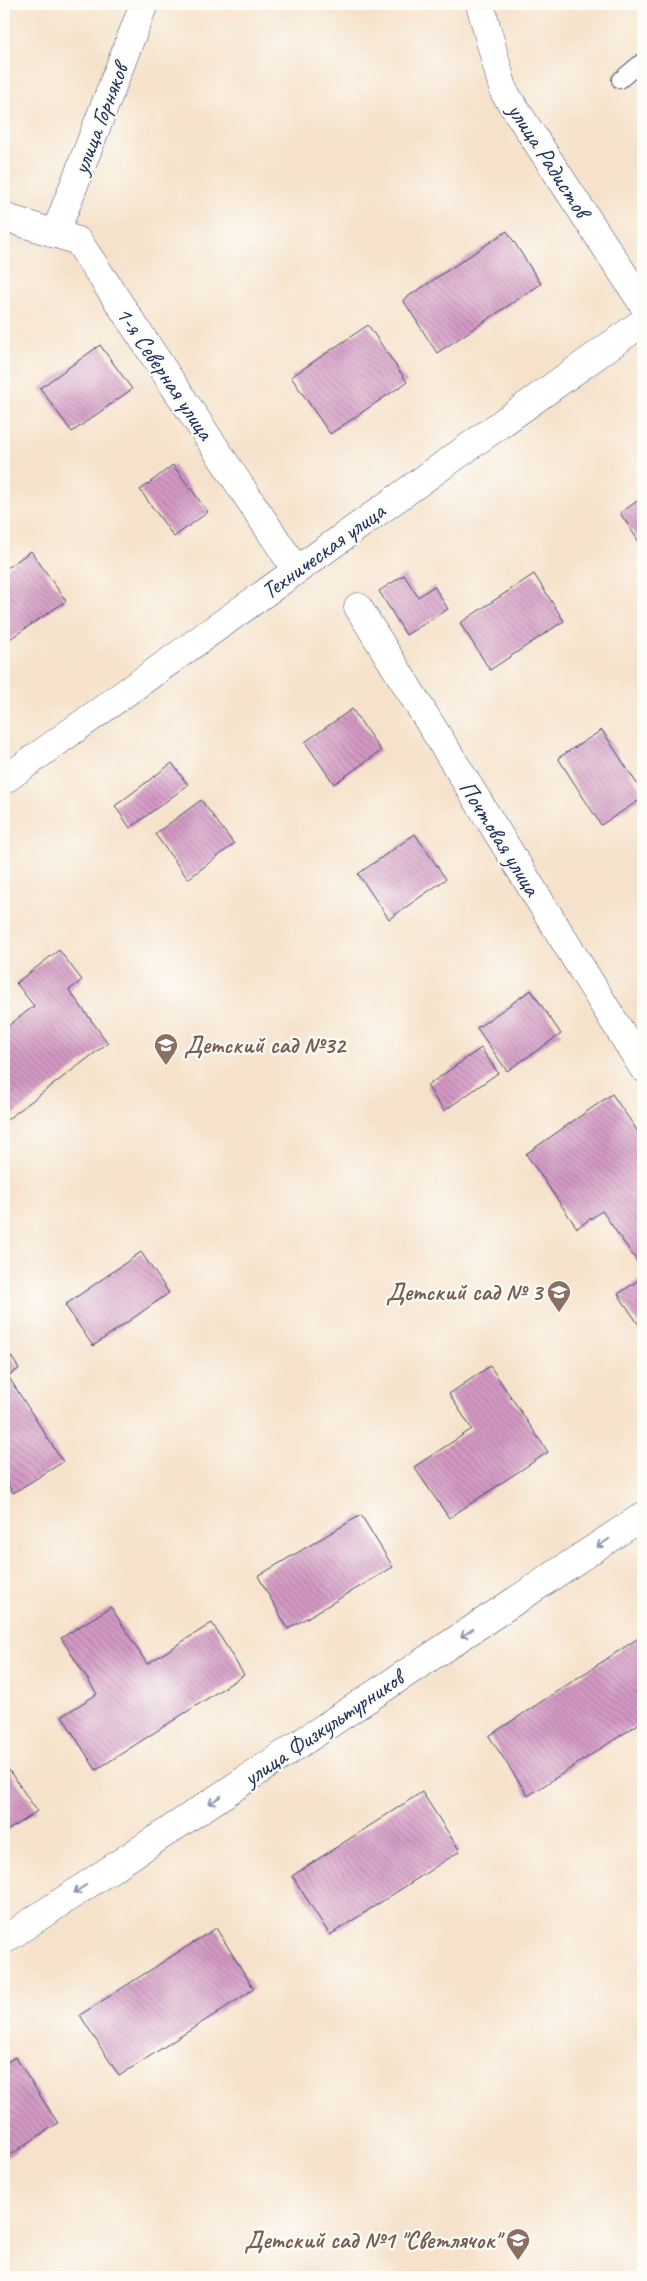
<svg xmlns="http://www.w3.org/2000/svg" width="647" height="2281" font-family="Caveat,sans-serif">
<style>
.building{fill:url(#building-back-hatch)}
.lines{fill:none;stroke-linecap:round;stroke-linejoin:round}
.lane-casing{stroke:#3c4a6e;stroke-width:18}
.street-casing{stroke:#3c4a6e;stroke-width:29}
.secondary-casing{stroke:#3c4a6e;stroke-width:29}
.lane{stroke:#fff;stroke-width:16}
.street{stroke:#fff;stroke-width:28}
.secondary{stroke:#fff;stroke-width:28}
.oneway{stroke:#8d97ae}
.labels{text-anchor:middle;dominant-baseline:central;stroke-width:4.5;stroke-linejoin:round;paint-order:stroke}
.street-label{font-size:24px;fill:#1b2f5e;stroke:#fdfcf7}
.education-label{font-size:24px;font-weight:bold;fill:#785e54;stroke:#fdfcf7;text-anchor:end}
</style>
<defs>
<pattern id="building-back-hatch" width="6" height="6" patternUnits="userSpaceOnUse" patternTransform="scale(1.25)"><rect width="6" height="6" fill="#d499c3"/><path d="M-1 5l2 2M0 0l6 6M5-1l2 2" fill="none" stroke="#ab7da2"/></pattern>
</defs>
<rect width="100%" height="100%" fill="#fdfcf7"/>
<filter id="ink" filterUnits="userSpaceOnUse"><feTurbulence type="fractalNoise" baseFrequency=".02" numOctaves="2"/><feDisplacementMap in="SourceGraphic" scale="10" xChannelSelector="R" yChannelSelector="G"/><feConvolveMatrix kernelMatrix="1 2 1 2 8 2 1 2 1" color-interpolation-filters="sRGB"/></filter>
<filter id="wash" filterUnits="userSpaceOnUse"><feTurbulence type="fractalNoise" baseFrequency=".0096" numOctaves="4" result="noise"/><feDisplacementMap in="SourceGraphic" scale="20" xChannelSelector="R" yChannelSelector="G"/><feGaussianBlur stdDeviation="1.12" result="paint"/><feColorMatrix in="noise" values="0 0 0 0 0 0 0 0 0 0 0 0 0 0 0 0 0 1.4 0 .05"/><feComposite in="paint" operator="in"/></filter>
<g filter="url(#wash)">
<rect width="100%" height="100%" fill="#f6e2cb"/>
<g id="blocks">
<path class="building" d="M 507,231 L 541,284 L 437,353 L 403,300 Z
M 368,325 L 407,382 L 330,434 L 291,377 Z
M 100,345 L 132,389 L 72,432 L 40,388 Z
M 173,465 L 208,512 L 174,537 L 140,490 Z
M 643,497 L 643,548 L 620,513 Z
M 31,551 L 66,601 L 4,643 L 4,570 Z
M 534,574 L 564,621 L 490,670 L 460,623 Z
M 404,575 L 418,597 L 434,586 L 448,609 L 406,635 L 379,591 Z
M 352,709 L 381,751 L 334,784 L 305,742 Z
M 602,730 L 643,793 L 643,798 L 601,825 L 558,758 Z
M 172,763 L 188,785 L 130,828 L 115,806 Z
M 201,800 L 234,844 L 188,879 L 155,834 Z
M 415,834 L 446,879 L 389,919 L 358,874 Z
M 59,950 L 82,980 L 69,990 L 108,1043 L 4,1122 L 4,1029 L 34,1006 L 16,983 Z
M 531,990 L 561,1034 L 507,1071 L 477,1028 Z
M 481,1048 L 498,1073 L 444,1111 L 427,1086 Z
M 612,1094 L 643,1139 L 643,1270 L 602,1211 L 577,1228 L 526,1154 Z
M 141,1252 L 169,1293 L 93,1346 L 65,1305 Z
M 643,1277 L 643,1331 L 618,1294 Z
M 4,1345 L 19,1369 L 8,1376 L 63,1462 L 13,1493 L 4,1479 Z
M 490,1366 L 548,1452 L 449,1518 L 414,1467 L 472,1429 L 449,1394 Z
M 361,1515 L 393,1567 L 288,1629 L 258,1576 Z
M 111,1607 L 147,1664 L 212,1623 L 244,1675 L 96,1770 L 62,1716 L 97,1694 L 61,1638 Z
M 643,1635 L 643,1721 L 528,1796 L 489,1736 Z
M 4,1763 L 37,1811 L 4,1833 Z
M 422,1792 L 460,1851 L 330,1935 L 292,1876 Z
M 216,1928 L 254,1989 L 119,2076 L 80,2015 Z
M 15,2057 L 58,2123 L 4,2159 L 4,2064 Z"/>
</g>
</g>
<g filter="url(#ink)">
<use href="#blocks" fill-opacity="0" stroke="#3c4a6e" stroke-width="1"/>
<g class="lines">
<g class="lane-casing">
<path id="lane" d="M 620,80 L 643,61"/>
</g>
<g class="street-casing">
<path id="street" d="M 480,4 L 504,92 L 643,304
M 4,217 L 78,241 L 296,570
M 55,234 L 144,4
M 358,607 L 643,1068
M 4,780 L 643,322"/>
</g>
<g class="secondary-casing">
<path id="secondary" d="M 4,1940 L 643,1516"/>
</g>
<use href="#lane" class="lane"/>
<use href="#street" class="street"/>
<use href="#secondary" class="secondary"/>
</g>
<defs><path id="oneway-shaft" d="M-6 0H5M1.5-3L5.5 0L1.5 3" fill="none" stroke-width="1.6" stroke-linecap="round" stroke-linejoin="round" transform="scale(1.25)"/></defs>
<g class="oneway">
<use href="#oneway-shaft" transform="translate(603 1543) rotate(146)"/>
<use href="#oneway-shaft" transform="translate(467 1633) rotate(146)"/>
<use href="#oneway-shaft" transform="translate(215 1800) rotate(146)"/>
<use href="#oneway-shaft" transform="translate(80 1889) rotate(146)"/>
</g>
</g>
<defs>
<g id="school-pin" transform="scale(1.25)"><path d="M0 17L-7.5 6A9.5 9.5 0 1 1 7.5 6Z" fill="#8d6e63" stroke="#fdfcf7"/><path d="M0-5L7-2L0 1L-7-2ZM-4 1L0 2.5L4 1V4Q0 6-4 4Z" fill="#fff"/></g>
</defs>
<g fill-rule="evenodd">
<use href="#school-pin" x="166" y="1045"/>
<use href="#school-pin" x="559" y="1292"/>
<use href="#school-pin" x="518" y="2240"/>
</g>
<g class="labels">
<g class="street-label">
<text transform="translate(100 119) rotate(-69)">улица Горняков</text>
<text transform="translate(549 160) rotate(57)">улица Радистов</text>
<text transform="translate(165 373) rotate(56)">1-я Северная улица</text>
<text transform="translate(323 551) rotate(-36)">Техническая улица</text>
<text transform="translate(500 838) rotate(58)">Почтовая улица</text>
<text transform="translate(323 1728) rotate(-34)">улица Физкультурников</text>
</g>
<g class="education-label">
<text x="184" y="1045" text-anchor="start">Детский сад №32</text>
<text x="542" y="1292">Детский сад № 3</text>
<text x="500" y="2240">Детский сад №1 "Светлячок"</text>
</g>
</g>
<rect width="647" height="2281" fill="none" stroke="#fdfcf7" stroke-width="20"/>
</svg>
